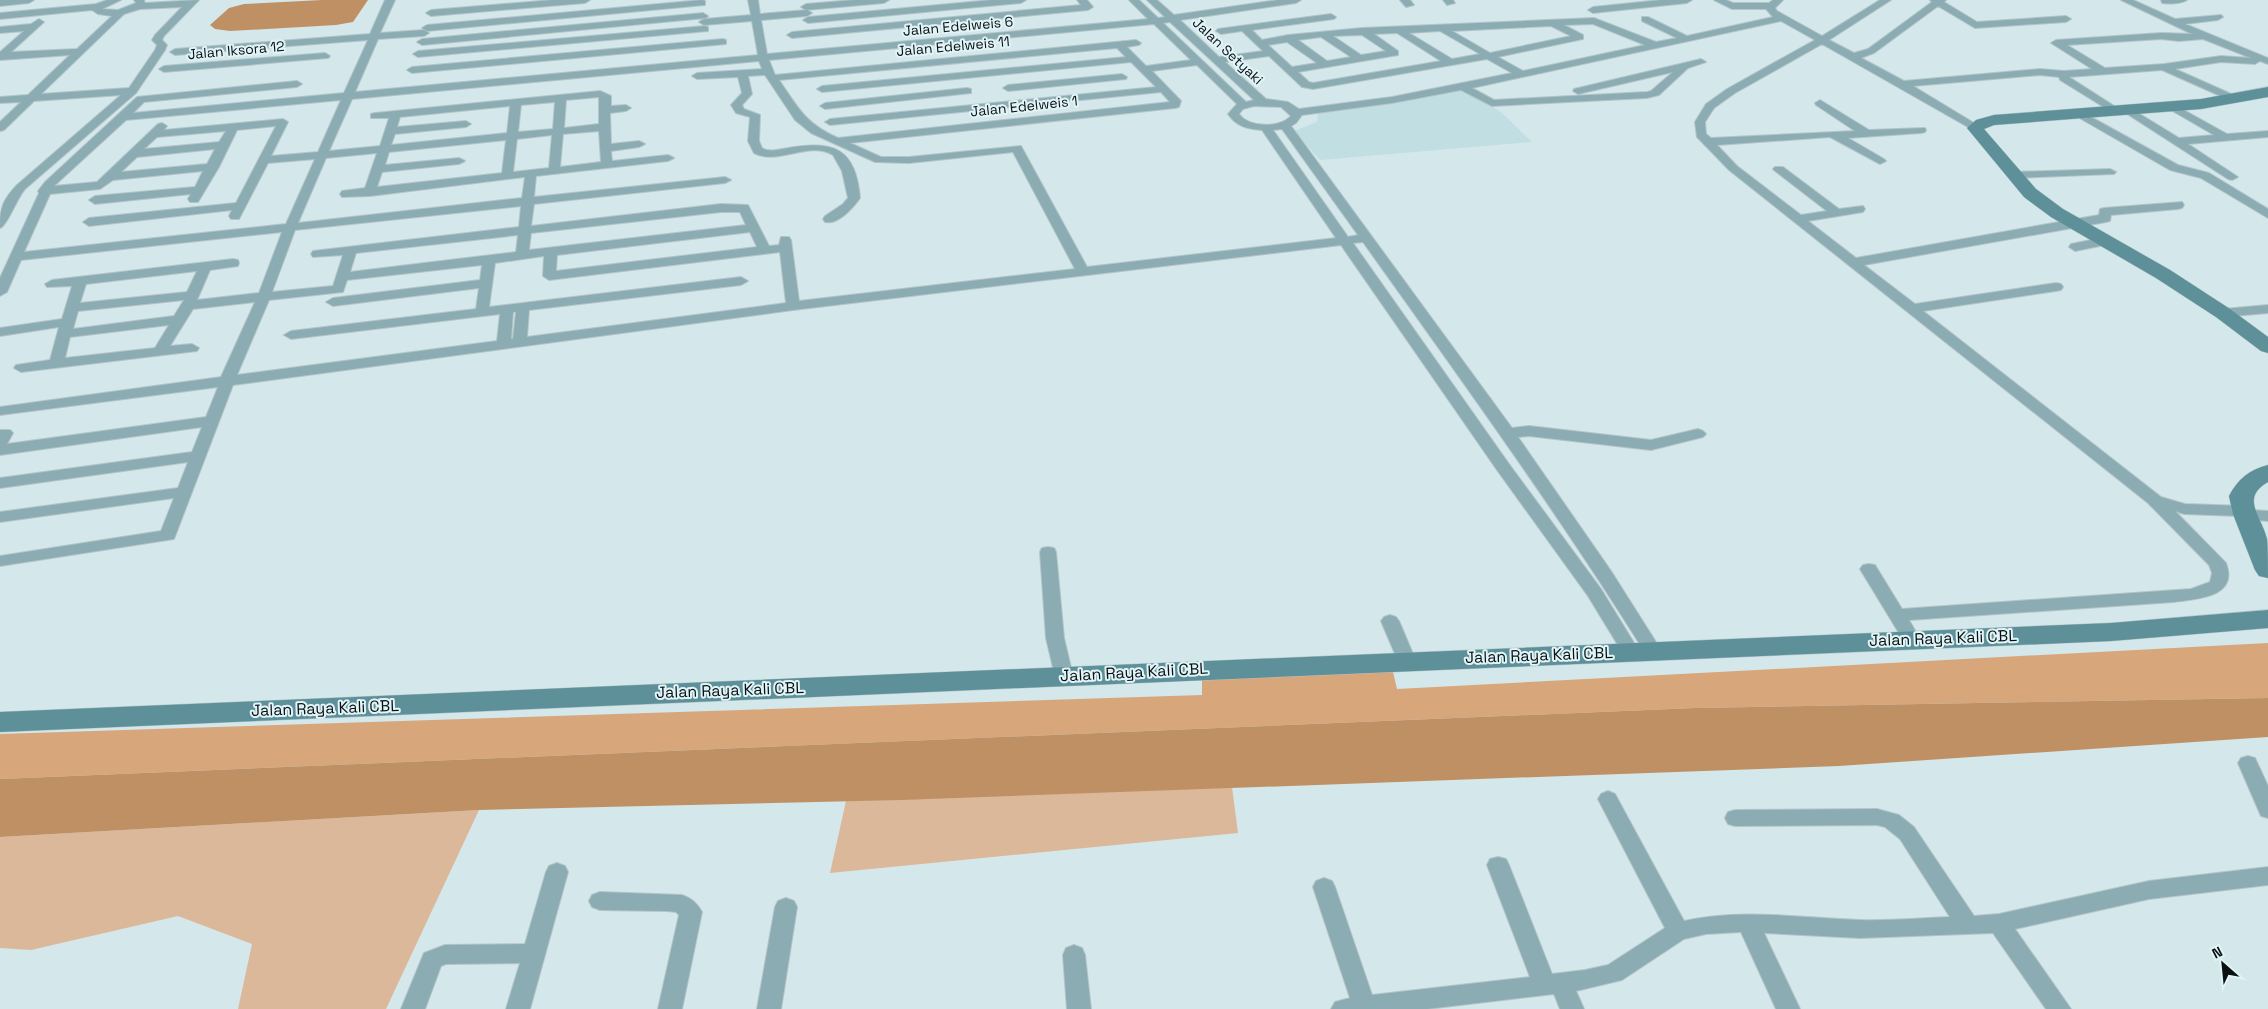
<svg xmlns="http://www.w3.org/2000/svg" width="2268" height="1009" font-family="'Space Grotesk',sans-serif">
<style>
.built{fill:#c1dee3}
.green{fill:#dcb89a}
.forest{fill:#d8a67b}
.water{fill:#c09065}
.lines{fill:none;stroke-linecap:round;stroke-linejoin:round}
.street-casing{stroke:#b4c5c8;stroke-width:2}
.secondary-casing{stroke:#b4c5c8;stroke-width:1}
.street{fill:#8bacb2;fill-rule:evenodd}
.secondary{fill:#5d9099;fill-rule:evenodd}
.labels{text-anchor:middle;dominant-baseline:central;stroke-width:4;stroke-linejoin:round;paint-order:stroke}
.far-street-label{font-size:14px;fill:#0b1113;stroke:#e1f4f8}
.street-label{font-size:16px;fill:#0b1113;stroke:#e1f4f8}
</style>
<rect width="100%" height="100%" fill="#d4e7eb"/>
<path class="built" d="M 1462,88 L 1501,112 L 1532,142 L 1320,160 L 1294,131 L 1317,122 L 1318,113 Z"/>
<path class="green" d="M 1232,787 L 1238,833 L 830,873 L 846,801 Z
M 479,810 L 386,1009 L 238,1009 L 252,944 L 178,916 L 31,950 L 0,948 L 0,837 Z"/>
<path class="forest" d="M 2268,643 L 2268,698 L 1694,708 L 0,779 L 0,734 L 1202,695 L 1202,672 L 1390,659 L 1397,689 Z"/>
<path class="water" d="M 322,0 L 368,0 L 353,22 L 336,25 L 230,31 L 215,29 L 210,25 L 229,8 L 244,4 Z
M 2268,698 L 2268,737 L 1839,766 L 902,800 L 479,810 L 0,837 L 0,779 L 1694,708 Z"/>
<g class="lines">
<g class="street-casing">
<path id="street" d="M 0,0 L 34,0 L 29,3 L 0,6 Z
M 107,0 L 121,0 L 102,9 L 118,10 L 136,3 L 134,0 L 144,0 L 145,3 L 199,0 L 164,36 L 162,40 L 167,45 L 165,50 L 136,93 L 25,189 C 17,198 7,226 0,228 C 0,207 3,200 17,185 L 121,95 L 34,101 L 4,130 L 0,131 L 0,122 L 21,102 L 0,103 L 0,97 L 28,95 L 70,55 L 0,60 L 0,52 L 24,31 L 0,33 L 0,27 L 31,24 L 39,19 L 44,22 L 11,52 L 77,49 L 112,16 L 98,14 L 92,10 L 0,19 L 0,13 L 96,4 ZM 182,7 L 155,35 L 152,40 L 157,45 L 155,50 L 129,88 L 41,94 L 124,14 L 140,9 Z
M 385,0 L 395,0 L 380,33 L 424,30 L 429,33 L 424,36 L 378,39 L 355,92 L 758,55 L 752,21 L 704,25 L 699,22 L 704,19 L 751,15 L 748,0 L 758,0 L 760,14 L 807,10 L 812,13 L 807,16 L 761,20 L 767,54 L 1148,19 L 1129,0 L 1139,0 L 1158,18 L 1165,17 L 1147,0 L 1157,0 L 1174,15 L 1278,0 L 1301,0 L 1296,3 L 1180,20 L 1219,57 L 1263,51 L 1242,31 L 1221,34 L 1216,31 L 1218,29 L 1331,14 L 1336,17 L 1334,19 L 1252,30 L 1262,40 L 1288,35 L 1362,28 L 1594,18 L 1656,42 L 1677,38 L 1642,21 L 1642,17 L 1648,17 L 1687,36 L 1773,17 L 1766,9 L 1732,9 L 1714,0 L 1726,0 L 1733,3 L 1769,3 L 1773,0 L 1783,0 L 1775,8 L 1777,11 L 1822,36 L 1880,0 L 1891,0 L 1829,40 L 1854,53 L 1868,49 L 1932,2 L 1930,0 L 1946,0 L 1944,2 L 1977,22 L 2066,16 L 2071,19 L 2066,22 L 1975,28 L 1938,6 L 1874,53 L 1861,58 L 1904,81 L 2040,69 L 2064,71 L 2092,69 L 2051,43 L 2056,40 L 2161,33 L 2192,34 L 2121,0 L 2133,0 L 2175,19 L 2221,15 L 2223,17 L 2218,20 L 2185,24 L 2268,58 L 2268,64 L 2260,61 L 2255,64 L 2221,62 L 2175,69 L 2238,97 L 2238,101 L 2234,102 L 2162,70 L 2069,77 L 2119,109 L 2119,113 L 2115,114 L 2060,80 L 2059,77 L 2040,75 L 1913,86 L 1979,126 L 1980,128 L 1979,130 L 1975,131 L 1822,44 L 1735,93 L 1714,108 L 1705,122 L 1706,134 L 1711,138 L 1855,131 L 1816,105 L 1815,103 L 1820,100 L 1869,130 L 1925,128 L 1926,130 L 1925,132 L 1921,133 L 1848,138 L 1884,159 L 1886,161 L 1880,164 L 1830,137 L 1717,145 L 1737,166 L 1801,215 L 1827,211 L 1775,171 L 1773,169 L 1775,167 L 1783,167 L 1839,209 L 1863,206 L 1865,209 L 1863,212 L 1808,221 L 1856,258 L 2099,215 L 2100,209 L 2104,208 L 2182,202 L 2184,205 L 2182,208 L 2178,209 L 2111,215 L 2110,221 L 2106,222 L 1864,265 L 1915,304 L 2056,283 L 2061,284 L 2063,287 L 2061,290 L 2056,291 L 1923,311 L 2161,497 L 2185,504 L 2244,506 L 2251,510 L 2268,511 L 2268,521 L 2245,519 L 2238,516 L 2184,514 L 2175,511 L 2226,563 C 2239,597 2198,599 2174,602 L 1909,620 L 1920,639 L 1917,643 L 1911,645 L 1905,643 L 1860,569 L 1863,565 L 1869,564 L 1875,565 L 1902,609 L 2191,589 L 2210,582 L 2212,573 L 2209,565 L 2148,503 L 1729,170 L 1697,137 L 1695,122 L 1706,104 L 1727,89 L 1815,40 L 1781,21 L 1472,88 L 1494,100 L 1647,92 L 1651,91 L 1673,72 L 1578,94 L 1573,91 L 1574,89 L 1701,59 L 1706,62 L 1688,68 L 1659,95 L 1647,98 L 1492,106 L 1461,90 L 1392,103 L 1302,115 L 1296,123 L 1291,126 L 1512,428 L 1529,426 L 1651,440 L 1698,429 L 1703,431 L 1706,434 L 1703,437 L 1651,450 L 1529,436 L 1518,437 L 1611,571 L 1661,650 L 1658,654 L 1652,656 L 1646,654 C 1558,513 1460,378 1363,242 L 1353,243 L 1509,464 L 1601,589 L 1639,651 L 1636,655 L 1630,657 L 1624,655 L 1588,596 L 1497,470 L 1341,245 L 793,310 L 233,385 L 174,539 L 0,566 L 0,556 L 161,531 L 174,498 L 0,522 L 0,512 L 178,488 L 188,462 L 0,488 L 0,478 L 192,452 L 202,427 L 0,455 L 0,430 L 10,430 L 13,433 L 7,444 L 206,417 L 218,387 L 0,415 L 0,407 L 221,377 L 255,302 L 193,309 L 170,346 L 192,344 L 199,348 L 197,351 L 21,372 L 14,368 L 16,365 L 50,360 L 59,327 L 0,336 L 0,328 L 62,319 L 72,286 L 47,287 L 45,284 L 52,280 L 233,259 L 238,260 L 239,263 L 238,266 L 210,270 L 197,300 L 259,293 L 282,232 L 21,260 L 7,292 L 0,296 L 0,278 L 39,193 L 38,191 L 45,182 L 137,97 L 297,81 L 302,84 L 297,87 L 144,102 L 133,113 L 344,93 L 368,40 L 175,55 L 170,52 L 175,49 L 370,34 ZM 1170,22 L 1254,100 L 1246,102 L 1163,23 ZM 1154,24 L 1191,60 L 1146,66 L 1127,47 L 1139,45 L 1141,43 L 1136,40 L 775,75 L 769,60 ZM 1593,24 L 1645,45 L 1523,71 L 1498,57 L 1583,39 L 1583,35 L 1564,25 ZM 1551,26 L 1571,36 L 1490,53 L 1452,31 ZM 1440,31 L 1480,54 L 1452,59 L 1409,33 ZM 1397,33 L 1441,61 L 1313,83 L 1309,82 L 1298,72 L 1398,55 L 1398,51 L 1374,34 ZM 1362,35 L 1386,51 L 1361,55 L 1333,36 ZM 1321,37 L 1351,57 L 1327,61 L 1298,40 ZM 2161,39 L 2179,41 L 2203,39 L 2251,58 L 2221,56 L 2164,64 L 2105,68 L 2067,45 ZM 1287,42 L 1317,63 L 1292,67 L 1268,45 ZM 1117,48 L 1126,57 L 822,86 L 817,89 L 822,92 L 1131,62 L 1156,87 L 830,119 L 825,122 L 830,125 L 1161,92 L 1170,102 L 838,138 C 805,123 799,109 779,80 ZM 1269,56 L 1302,87 L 1313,89 L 1487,59 L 1512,73 L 1392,97 L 1299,109 L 1288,102 L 1266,99 L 1225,62 ZM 759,61 L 762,69 L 697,73 L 692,76 L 697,79 L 738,77 L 742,93 L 731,105 L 736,113 L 750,117 L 748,141 L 754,153 C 778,166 809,140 833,155 L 842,171 L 848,198 L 843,204 L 825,216 L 823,219 L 825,222 C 838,225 853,208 860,198 C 856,148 833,140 788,148 C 780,149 770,153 762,148 L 759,141 L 760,115 L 744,109 L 742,105 L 752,94 L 748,76 L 765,75 L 795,120 L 811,133 L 875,162 L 909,163 L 1013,152 L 1075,269 L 799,301 L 791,240 L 789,237 L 781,237 L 779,245 L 769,246 L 748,205 L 721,204 L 531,226 L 534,204 L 725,183 L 731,180 L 725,177 L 534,197 L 536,176 L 668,161 L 674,158 L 668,155 L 612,161 L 611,151 L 639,147 L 645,144 L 639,141 L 611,144 L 610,113 L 626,111 L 631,108 L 626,105 L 611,106 L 611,96 L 600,91 L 375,113 L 371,114 L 371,118 L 389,118 L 380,146 L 329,151 L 352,99 ZM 1197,65 L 1237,104 L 1228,114 C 1236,126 1247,129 1262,130 L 1336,238 L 1087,267 L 1021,146 L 909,157 L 881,157 L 850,143 L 1175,108 L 1179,107 L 1181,101 L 1152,71 ZM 599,97 L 599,124 L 564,128 L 566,100 ZM 341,100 L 318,152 L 271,156 L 288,122 L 283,119 L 164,130 L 167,126 L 162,123 L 158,124 L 97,182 L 54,186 L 126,120 ZM 555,102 L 553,129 L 518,132 L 521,105 ZM 510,106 L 507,133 L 391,145 L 395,134 L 466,127 L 471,124 L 466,121 L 397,127 L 400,117 ZM 1254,106 L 1281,107 L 1291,116 C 1280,128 1249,128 1239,114 L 1243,109 ZM 276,126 L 236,203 L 89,218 L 83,222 L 89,226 L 232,210 L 229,216 L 231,219 L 239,219 L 268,163 L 315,159 L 286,224 L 24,252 L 50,194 L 100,189 L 113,180 L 203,171 L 195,187 L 95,196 L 89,200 L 95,204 L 191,194 L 188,199 L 190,202 L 198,202 L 219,167 L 237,130 ZM 1282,129 L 1358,235 L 1348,237 L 1273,130 ZM 226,131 L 219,142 L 144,149 L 157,137 ZM 599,131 L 601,162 L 560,167 L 563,134 ZM 552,135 L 549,168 L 513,172 L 517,139 ZM 506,140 L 502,173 L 377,187 L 382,172 L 459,164 L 465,161 L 459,158 L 385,165 L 389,152 ZM 215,149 L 207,164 L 121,172 L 137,157 ZM 377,153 L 365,188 L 342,191 L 340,194 L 342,197 L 370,196 L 525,177 L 522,198 L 298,223 L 326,158 ZM 521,206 L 519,227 L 313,251 L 311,254 L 313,257 L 343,255 L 333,286 L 272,292 L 295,230 ZM 721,212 L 740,212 L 746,225 L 529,250 L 531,233 ZM 750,232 L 757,247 L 556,271 L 557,255 ZM 518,235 L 516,252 L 350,272 L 356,253 ZM 780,252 L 786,303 L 527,337 L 529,310 L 741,285 L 748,281 L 741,277 L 489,307 L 495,263 L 544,256 L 543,276 L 549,280 ZM 482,265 L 480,280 L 333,298 L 326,302 L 333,306 L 479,288 L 476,309 L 291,331 L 284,335 L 291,339 L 500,314 L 497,341 L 237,375 L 269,300 L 343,292 L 347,280 ZM 197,271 L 187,292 L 80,303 L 86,284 ZM 184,300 L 174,316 L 73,329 L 78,311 ZM 513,312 L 516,312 L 513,339 L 511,339 ZM 169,325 L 155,348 L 65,358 L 70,337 Z
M 553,0 L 590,0 L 585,3 L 431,16 L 426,13 L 431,10 Z
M 702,0 L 705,1 L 705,5 L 427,31 L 422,28 L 427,25 Z
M 854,0 L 889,0 L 884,3 L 806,10 L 801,7 L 806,4 Z
M 992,0 L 1026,0 L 1021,3 L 808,23 L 803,20 L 808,17 Z
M 1077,0 L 1087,0 L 1093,7 L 1088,10 L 792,38 L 787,35 L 792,32 L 1081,5 Z
M 1400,0 L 1410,0 L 1414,5 L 1406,7 Z
M 1443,0 L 1453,0 L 1455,3 L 1447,5 Z
M 1661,0 L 1692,0 L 1687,3 L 1593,13 L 1588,10 L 1593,7 Z
M 2161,0 L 2187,0 C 2181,4 2169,4 2162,3 Z
M 703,13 L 708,16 L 706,18 L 422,45 L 417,42 L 422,39 Z
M 705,26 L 708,27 L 708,31 L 418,57 L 413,54 L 418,51 Z
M 723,39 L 726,40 L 726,44 L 412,73 L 407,70 L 412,67 Z
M 325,53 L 330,56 L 328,58 L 164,72 L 159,69 L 164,66 Z
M 1122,74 L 1127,77 L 1126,79 L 1008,91 L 1003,88 L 1008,85 Z
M 967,88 L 971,89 L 971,93 L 825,109 L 820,106 L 825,103 Z
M 2173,104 L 2227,134 L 2268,131 L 2268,137 L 2188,144 L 2238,177 L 2232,180 L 2228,179 L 2121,110 L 2126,107 L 2130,108 L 2179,138 L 2214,135 L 2169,109 L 2169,105 Z
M 2080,111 L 2178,165 L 2209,173 L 2268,209 L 2268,218 L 2201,178 L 2170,170 L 2076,116 L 2075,114 Z
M 2110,169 L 2116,172 L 2114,174 L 2013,178 L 2007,175 L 2013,172 Z
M 2106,237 L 2110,238 L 2112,241 L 2110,244 L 2075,251 L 2069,247 L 2071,244 Z
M 2268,305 L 2268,313 L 2223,317 L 2216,313 L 2223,309 Z
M 1048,547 L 1054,548 L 1056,552 L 1064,638 L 1073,676 L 1071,681 L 1064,682 L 1057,681 L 1055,676 L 1046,638 L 1040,552 L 1042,548 Z
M 1390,615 L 1396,617 L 1399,621 L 1416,661 L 1414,665 L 1407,667 L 1400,665 L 1398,661 L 1381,621 L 1384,617 Z
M 2248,756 L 2255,758 L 2268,786 L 2268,818 L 2261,816 L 2238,763 L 2241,758 Z
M 1608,791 L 1615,794 L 1684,921 C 1742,908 1800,918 1859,920 C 1889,921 1920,918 1950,917 L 1900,839 L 1885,827 L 1877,825 L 1735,826 L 1728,824 L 1725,818 L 1728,812 L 1735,810 L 1877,809 L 1899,815 L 1914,827 L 1974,916 L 1999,914 L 2149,881 L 2268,867 L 2268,885 L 2149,899 L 2015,929 L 2071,1009 L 2046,1009 L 1993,933 L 1860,938 L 1764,933 L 1800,1009 L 1776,1009 L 1741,932 L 1706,934 L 1684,939 L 1622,980 L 1576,991 L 1584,1009 L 1560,1009 L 1554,994 L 1427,1009 L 1331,1009 L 1335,1002 L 1350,998 L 1313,887 L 1316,881 L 1324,878 L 1332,881 L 1335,887 L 1372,995 L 1530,977 L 1487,865 L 1490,859 L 1498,857 L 1506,859 L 1509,865 L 1552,974 L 1585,970 L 1608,965 L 1665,928 L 1598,799 L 1601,794 Z
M 557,863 L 565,866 L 568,872 L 530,1009 L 506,1009 L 520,963 L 446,964 L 441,966 L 425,1009 L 401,1009 L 424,953 L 445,945 L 525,944 L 546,872 L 549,866 Z
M 600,892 L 682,895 C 691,898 697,903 702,912 L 682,1009 L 658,1009 L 679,915 L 676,912 L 667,911 L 600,910 L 592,907 L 589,901 L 592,895 Z
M 786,898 L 794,901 L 797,907 L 781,1009 L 757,1009 L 775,907 L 778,901 Z
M 1074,945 L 1082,948 L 1085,955 L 1091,1009 L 1067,1009 L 1063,955 L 1066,948 Z"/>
</g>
<g class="secondary-casing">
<path id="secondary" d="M 2268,87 L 2268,97 L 2201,109 L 1994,125 L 1984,129 L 2036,189 L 2063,209 L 2170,270 L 2230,309 L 2268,337 L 2268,353 L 2261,351 L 2216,317 L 2156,278 L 2051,217 L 2024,197 L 1967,128 L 1976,120 L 1994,115 L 2201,99 Z
M 2268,465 L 2268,482 C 2240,498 2261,515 2267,539 C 2268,550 2268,566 2268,578 L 2259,576 L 2255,570 L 2233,514 L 2229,496 C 2238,479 2249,470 2268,465 Z
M 2268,610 L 2268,628 L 2111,641 L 0,732 L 0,712 L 2111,623 Z"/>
</g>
<use href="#street" class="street"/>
<use href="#secondary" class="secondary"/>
</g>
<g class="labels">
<g class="far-street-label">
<text transform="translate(958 26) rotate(-5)">Jalan Edelweis 6</text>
<text transform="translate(953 46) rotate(-5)">Jalan Edelweis 11</text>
<text transform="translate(236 50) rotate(-5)">Jalan Iksora 12</text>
<text transform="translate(1228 51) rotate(43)">Jalan Setyaki</text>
<text transform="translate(1024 106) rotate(-6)">Jalan Edelweis 1</text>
</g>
<g class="street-label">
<text transform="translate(1943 638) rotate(-2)">Jalan Raya Kali CBL</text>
<text transform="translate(1539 655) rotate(-2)">Jalan Raya Kali CBL</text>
<text transform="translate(1134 672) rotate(-3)">Jalan Raya Kali CBL</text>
<text transform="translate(730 690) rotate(-2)">Jalan Raya Kali CBL</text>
<text transform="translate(325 708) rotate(-2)">Jalan Raya Kali CBL</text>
</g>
</g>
<g transform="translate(2223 964) rotate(333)" stroke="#e1f4f8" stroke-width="4" paint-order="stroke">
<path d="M0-4L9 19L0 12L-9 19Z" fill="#0b1113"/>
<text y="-8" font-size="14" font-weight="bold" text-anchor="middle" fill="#0b1113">N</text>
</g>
</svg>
